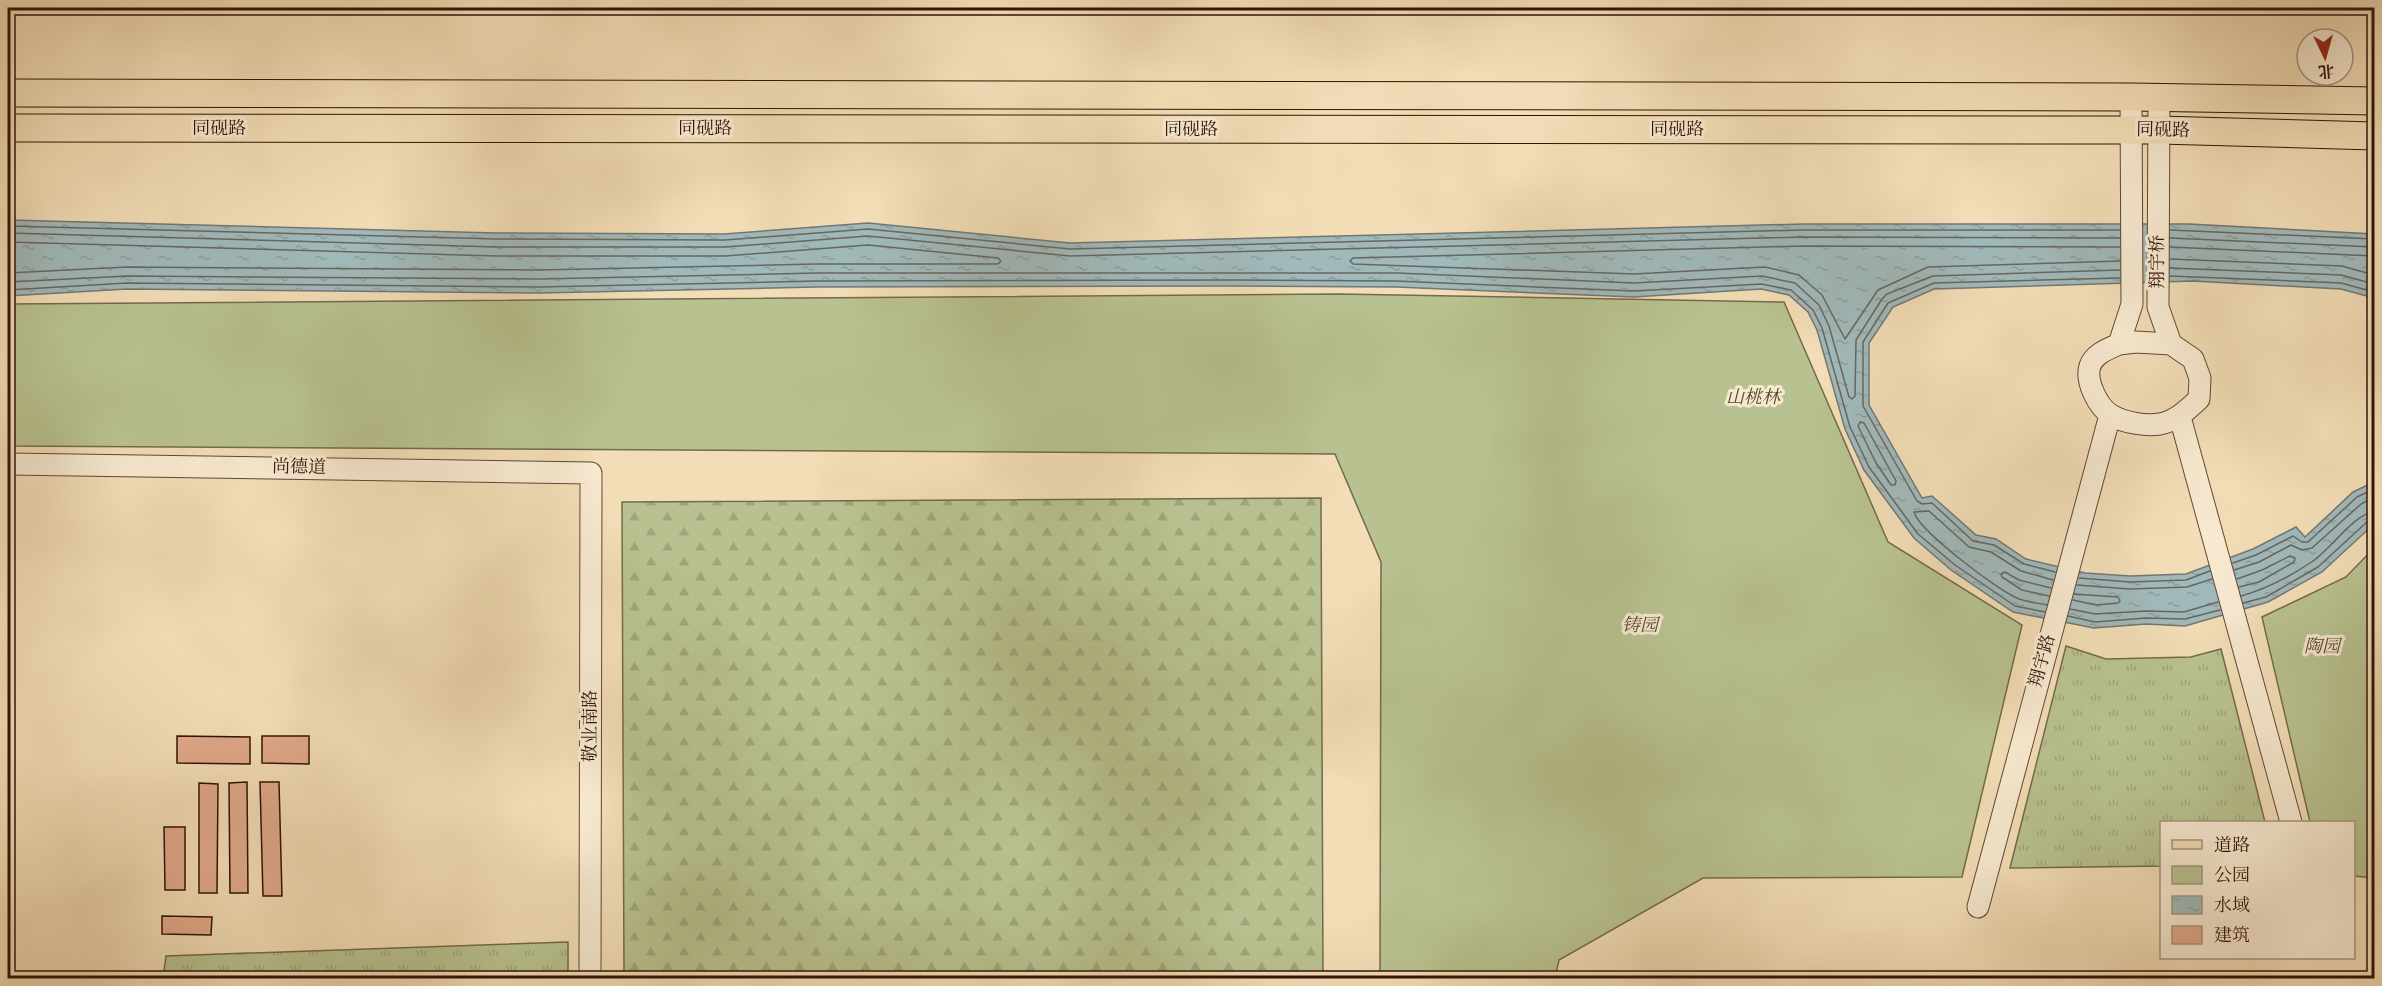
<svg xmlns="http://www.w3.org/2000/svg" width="2382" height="986" font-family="'IM FELL English','Noto Serif SC',serif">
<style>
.grass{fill:url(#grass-tufts);stroke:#746a4c;stroke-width:1.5}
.forest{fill:url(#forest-firs);stroke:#746a4c;stroke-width:1.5}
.park{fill:#b8c290;stroke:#746a4c;stroke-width:1.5}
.water{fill:url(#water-ripples);stroke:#737773;stroke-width:1.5}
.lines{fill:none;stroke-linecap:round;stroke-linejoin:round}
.shore{stroke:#686661;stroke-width:1.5}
.building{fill:#e0a98a;stroke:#301308;stroke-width:1.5}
.minor-casing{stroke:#604634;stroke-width:23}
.major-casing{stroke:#301308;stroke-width:29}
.minor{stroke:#f7e9d0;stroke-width:21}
.major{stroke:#f2ddb6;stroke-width:27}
.labels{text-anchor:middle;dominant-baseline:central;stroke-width:6;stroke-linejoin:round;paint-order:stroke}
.street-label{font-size:18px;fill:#301308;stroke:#f7e9d0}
.park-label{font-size:18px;font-style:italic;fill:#594831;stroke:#f7e9d0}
</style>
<defs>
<pattern id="grass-tufts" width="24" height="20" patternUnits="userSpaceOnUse" patternTransform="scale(1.5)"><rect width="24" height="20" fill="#b8c290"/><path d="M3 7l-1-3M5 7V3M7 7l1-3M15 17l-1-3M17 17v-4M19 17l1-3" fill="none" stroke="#9ea67b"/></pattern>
<pattern id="forest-firs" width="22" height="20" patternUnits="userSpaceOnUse" patternTransform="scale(1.5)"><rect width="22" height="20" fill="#b8c290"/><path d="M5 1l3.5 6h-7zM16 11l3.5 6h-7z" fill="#9ea67b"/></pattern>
<pattern id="water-ripples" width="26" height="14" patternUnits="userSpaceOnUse" patternTransform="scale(1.5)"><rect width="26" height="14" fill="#a0b9ba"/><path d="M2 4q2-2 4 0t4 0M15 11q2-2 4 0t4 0" fill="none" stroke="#8a9e9e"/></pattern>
</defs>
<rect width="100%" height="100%" fill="#f2ddb6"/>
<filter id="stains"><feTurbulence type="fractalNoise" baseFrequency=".00333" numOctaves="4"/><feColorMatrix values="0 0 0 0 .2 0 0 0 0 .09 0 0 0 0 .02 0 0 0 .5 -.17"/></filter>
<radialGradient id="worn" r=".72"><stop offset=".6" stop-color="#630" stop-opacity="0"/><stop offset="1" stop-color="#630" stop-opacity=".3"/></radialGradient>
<path class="grass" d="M 2066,646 L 2106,659 L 2191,657 L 2221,649 L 2265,822 L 2162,822 L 2161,866 L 2010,868 Z
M 568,942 L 568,978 L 163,978 L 166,956 Z"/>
<path class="forest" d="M 1321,498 L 1323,978 L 624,978 L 622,502 Z"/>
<path class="park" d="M 1339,294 L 1784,302 L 1888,542 L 2022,625 L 1962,877 L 1703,878 L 1559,960 L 1555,978 L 1380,978 L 1381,562 L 1335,454 L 8,446 L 8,304 Z
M 2374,548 L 2374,878 L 2354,876 L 2354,822 L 2310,822 L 2262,617 L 2346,577 Z"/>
<path class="water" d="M 8,220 L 496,233 L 724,234 L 868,223 L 1070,243 L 1803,224 L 2189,224 L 2374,234 L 2374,298 L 2341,289 L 2193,281 L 1934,289 L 1893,307 L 1869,343 L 1869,405 L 1922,498 L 1932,496 L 1976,535 L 1996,539 L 2026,559 L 2085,573 L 2130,576 L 2186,574 L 2253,549 L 2296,527 L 2305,537 L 2353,492 L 2374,482 L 2374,524 L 2322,572 L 2268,602 L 2185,626 L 2146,624 L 2094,628 L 2013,612 L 1951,570 L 1914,538 L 1864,470 L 1845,429 L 1817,330 L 1808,312 L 1789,295 L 1761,289 L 1634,297 L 1396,287 L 1233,286 L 816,287 L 539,293 L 127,289 L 8,296 Z"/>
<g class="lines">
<path class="shore" d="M 8,226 L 496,239 L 725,240 L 868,229 L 1070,249 L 1803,230 L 2120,230
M 2170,230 L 2374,239
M 8,233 L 496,247 L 725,247 L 868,236 L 1070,256 L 1803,237 L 2120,238
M 2170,238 L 2374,247
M 8,242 L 496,256 L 725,256 L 868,245 L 998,258 L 1001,261 L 998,264 L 816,264 L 539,270 L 127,267 L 8,273
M 2120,247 L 1803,246 L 1353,258 L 1350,261 L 1353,264 L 1634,274 L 1765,267 L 1799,275 L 1822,295 L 1845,339 L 1878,290 L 1928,267 L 2120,261
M 2170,247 L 2374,256
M 2170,259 L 2342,266 L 2374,275
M 2170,268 L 2341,275 L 2374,284
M 2170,276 L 2341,283 L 2374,292
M 8,282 L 127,276 L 539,279 L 816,273 L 1397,273 L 1634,283 L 1762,276 L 1795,283 L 1819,305 L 1829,326 L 1849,397 L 1852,399 L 1855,396 L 1856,340 L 1882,299 L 1887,294 L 1933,276 L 2120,270
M 8,290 L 127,283 L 539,287 L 816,281 L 1233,280 L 1396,281 L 1634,291 L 1762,284 L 1791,290 L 1813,310 L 1822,328 L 1850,427 L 1869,467 L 1918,534 L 1955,565 L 2015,606 L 2045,612
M 1860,422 L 1864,423 L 1896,481 L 1895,485 L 1891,485 L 1876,463 L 1858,426 Z
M 2233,563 L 2256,555 L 2293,536 L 2302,542 L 2308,542 L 2357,497 L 2374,489
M 2234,570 L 2259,562 L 2291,545 L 2302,550 L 2312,548 L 2361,504 L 2374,497
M 2055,572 L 2024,564 L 1994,545 L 1973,541 L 1932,503 L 1922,504 L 1917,501 L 1863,406 L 1863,342 L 1888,303 L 1934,283 L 2120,278
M 2079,578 L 2130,582 L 2186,580 L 2210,571
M 2237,579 L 2262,570 L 2290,556 L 2295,558 L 2294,562 L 2259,582 L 2239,587
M 2077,585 L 2130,589 L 2187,587 L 2212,579
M 2049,596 L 2022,590 L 2002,577 L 2001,574 L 2005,572 L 2019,580 L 2051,588
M 2241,596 C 2267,589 2291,576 2313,561 C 2330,550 2355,513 2374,512
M 2073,600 L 2096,605 L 2118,603 L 2120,601 L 2118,597 L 2074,594
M 2243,603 L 2266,597 L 2318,567 L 2368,521 L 2374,520
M 2047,605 C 2038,603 2028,602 2019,599 C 2000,592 1919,531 1914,512 L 1929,511 L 1969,547 L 1991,552 L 2021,571 L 2053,580
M 2070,609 L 2095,614 L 2146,611 L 2184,612 L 2218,602
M 2068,616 L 2095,622 L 2146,618 L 2185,619 L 2220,610"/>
</g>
<path class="building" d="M 177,736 L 250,737 L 250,764 L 177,763 Z
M 262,736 L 309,736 L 309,764 L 262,763 Z
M 247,782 L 248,893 L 230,893 L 229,783 Z
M 260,782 L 279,782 L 282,896 L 263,896 Z
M 199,783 L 218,784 L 217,893 L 199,893 Z
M 164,827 L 185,827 L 185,890 L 165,890 Z
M 162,916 L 212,917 L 211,935 L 162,934 Z"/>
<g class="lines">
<g class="minor-casing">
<path id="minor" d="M 2131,97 L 2132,304 L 2119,344 C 2108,349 2094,354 2090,366 C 2085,381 2098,407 2111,415 C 2124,423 2146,426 2160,424 C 2176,421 2187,410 2199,399 L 2200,378 L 2193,359 L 2171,344 L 2158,307 L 2159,97
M 2119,344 L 2136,342 L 2171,344
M 2180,417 L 2291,822
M 8,464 L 591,473 L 590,978
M 1978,907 L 2110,415"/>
</g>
<g class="major-casing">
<path id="major" d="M 8,93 L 2131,97 L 2374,101
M 8,128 L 2159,130 L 2374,136"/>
</g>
<use href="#minor" class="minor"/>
<use href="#major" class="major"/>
</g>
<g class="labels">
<g class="street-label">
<text x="219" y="129">同砚路</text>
<text x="705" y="129">同砚路</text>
<text x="1191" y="130">同砚路</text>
<text x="1677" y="130">同砚路</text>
<text transform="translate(2163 131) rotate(1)">同砚路</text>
<text transform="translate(2158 262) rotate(-90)">翔宇桥</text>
<text transform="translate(299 468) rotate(1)">尚德道</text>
<text transform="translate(2043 661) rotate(-75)">翔宇路</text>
<text transform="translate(591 726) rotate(-90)">敬业南路</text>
</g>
<g class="park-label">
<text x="1753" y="398">山桃林</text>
<text x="1640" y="626">铸园</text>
<text x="2322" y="647">陶园</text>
</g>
</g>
<rect width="2382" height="986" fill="none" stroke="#f2ddb6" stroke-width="30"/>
<rect x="9" y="9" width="2364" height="968" fill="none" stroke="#301308" stroke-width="3"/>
<rect x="15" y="15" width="2352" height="956" fill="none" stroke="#301308" stroke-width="1.5"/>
<rect x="2160" y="821" width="195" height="138" fill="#f7e9d0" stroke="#a79380" stroke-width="1.5"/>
<rect x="2172" y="840" width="30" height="9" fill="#f2ddb6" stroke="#a79380" stroke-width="1.5"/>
<text x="2214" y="851" font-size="18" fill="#301308">道路</text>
<rect x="2172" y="866" width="30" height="18" fill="#b8c290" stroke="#a79380" stroke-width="1.5"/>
<text x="2214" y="881" font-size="18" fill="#301308">公园</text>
<rect x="2172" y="896" width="30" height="18" fill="url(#water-ripples)" stroke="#a79380" stroke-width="1.5"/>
<text x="2214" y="911" font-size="18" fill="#301308">水域</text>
<rect x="2172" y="926" width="30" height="18" fill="#e0a98a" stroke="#a79380" stroke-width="1.5"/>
<text x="2214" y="941" font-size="18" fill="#301308">建筑</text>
<g transform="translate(2325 57) rotate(175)"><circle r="28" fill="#f7e9d0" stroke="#a79380" stroke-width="1.5"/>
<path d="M0-4.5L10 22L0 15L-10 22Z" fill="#8f2418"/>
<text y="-9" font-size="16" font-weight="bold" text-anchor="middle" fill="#301308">北</text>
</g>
<rect width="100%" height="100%" filter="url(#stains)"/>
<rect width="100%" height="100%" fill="url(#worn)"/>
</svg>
